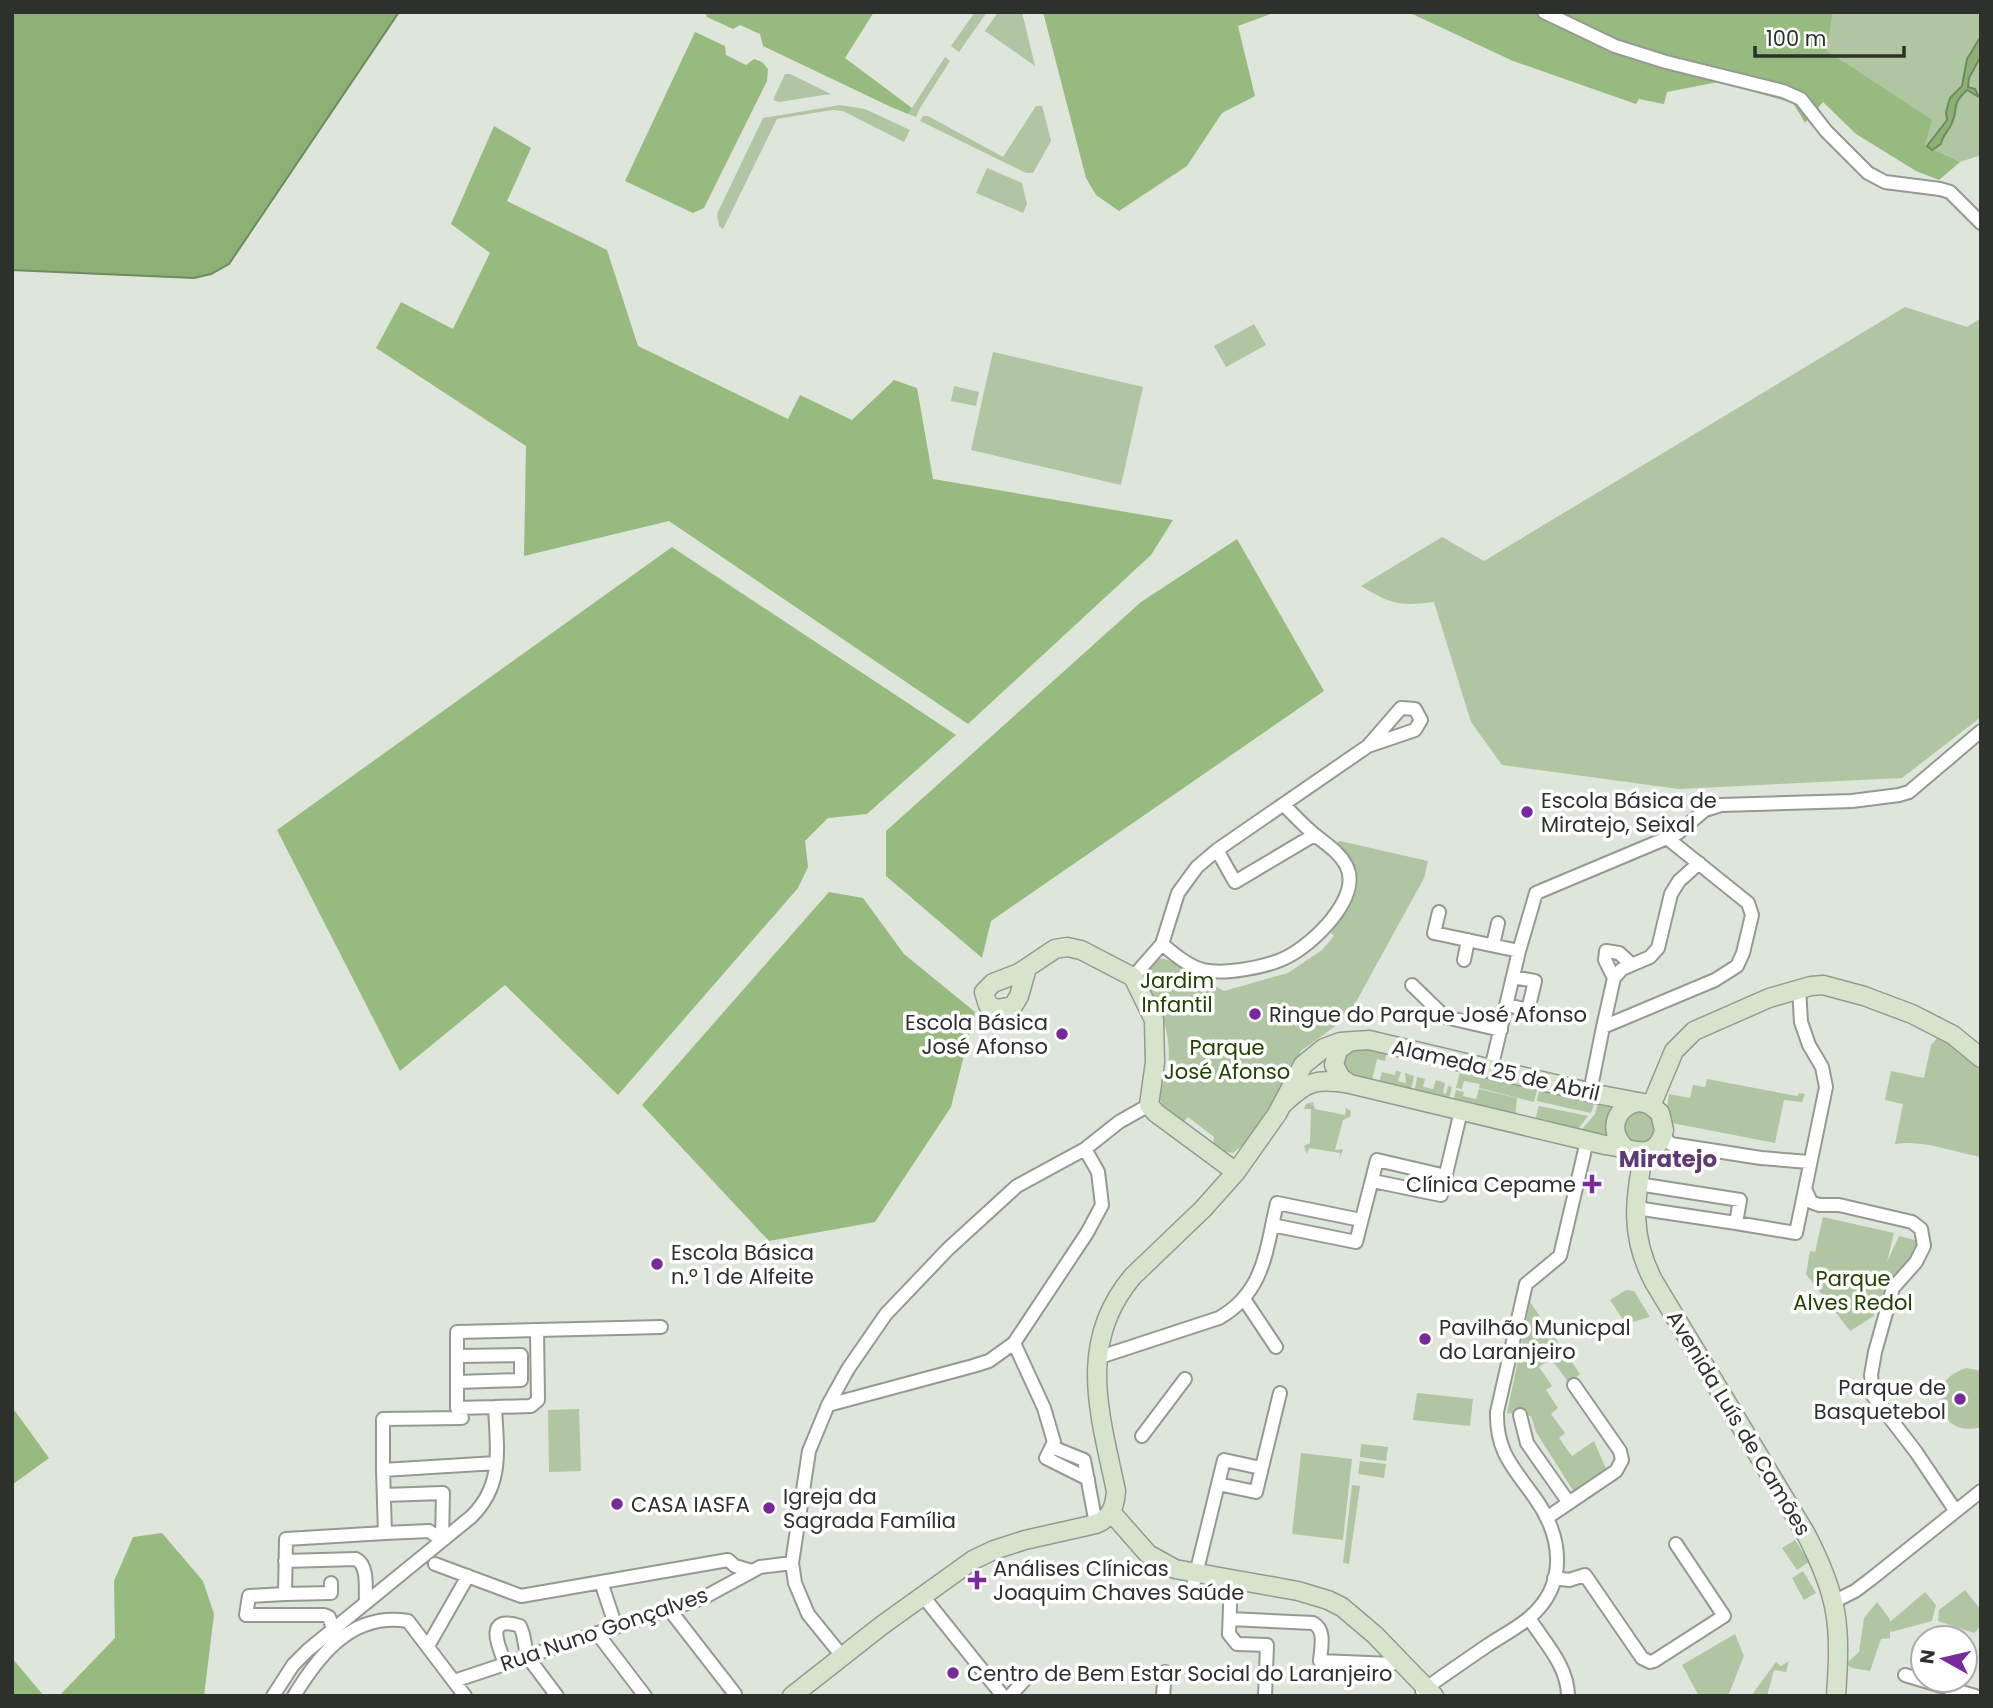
<svg xmlns="http://www.w3.org/2000/svg" width="1993" height="1708" font-family="Poppins,sans-serif">
<style>
.green{fill:#b0c6a2}
.forest{fill:#97bb7f}
.water{fill:#8db075;stroke:#708a5f;stroke-width:2}
.lines{fill:none;stroke-linecap:round;stroke-linejoin:round}
.street-casing{stroke:#949a91;stroke-width:16}
.secondary-casing{stroke:#949a91;stroke-width:21}
.street{stroke:#fff;stroke-width:12}
.secondary{stroke:#d6e4cc;stroke-width:18}
.poi-dot{fill:#78299b;stroke:#fff;stroke-width:2.5}
.labels{text-anchor:middle;dominant-baseline:central;stroke-width:7;stroke-linejoin:round;paint-order:stroke}
.poi-label{font-size:21px;fill:#2d302c;stroke:#fff;text-anchor:start}
.park-label{font-size:21px;fill:#234200;stroke:#fff}
.street-label{font-size:21px;fill:#2d302c;stroke:#fff}
.neighbourhood-label{font-size:23px;font-weight:bold;fill:#5f3a73;stroke:#fff}
</style>
<rect width="100%" height="100%" fill="#dee5da"/>
<path class="green" d="M 975,12 L 987,12 L 959,52 L 951,46 Z
M 998,12 L 1022,12 L 1035,66 L 985,31 Z
M 1833,12 L 1981,12 L 1981,155 L 1960,162 L 1925,145 L 1827,51 Z
M 945,57 L 950,61 L 920,108 L 916,117 L 908,114 Z
M 785,74 L 790,74 L 831,94 L 779,102 L 773,100 Z
M 840,105 L 865,109 L 910,130 L 904,142 L 843,111 L 832,110 L 777,119 L 723,229 L 719,226 L 717,214 L 763,118 Z
M 1036,106 L 1042,106 L 1043,109 L 1051,141 L 1033,173 L 1026,173 L 920,121 L 923,116 L 928,116 L 1003,157 Z
M 987,168 L 1022,183 L 1027,204 L 1023,213 L 976,193 Z
M 1905,307 L 1967,327 L 1981,318 L 1981,717 L 1902,778 L 1679,789 L 1502,765 L 1471,722 L 1434,602 C 1399,606 1393,605 1361,586 L 1442,537 L 1484,561 Z
M 1254,324 L 1266,345 L 1226,367 L 1214,346 Z
M 993,352 L 1143,387 L 1121,485 L 971,450 Z
M 954,386 L 979,392 L 976,406 L 951,401 Z
M 1340,841 L 1428,861 L 1424,878 L 1351,1011 L 1341,1022 L 1301,1051 L 1251,1139 L 1233,1153 L 1223,1151 L 1213,1146 L 1214,1137 L 1188,1117 L 1183,1122 C 1176,1116 1163,1110 1160,1099 C 1157,1090 1165,1082 1167,1073 C 1170,1060 1169,1042 1166,1029 C 1160,1007 1131,979 1157,959 C 1174,956 1208,982 1224,991 L 1288,973 L 1322,950 L 1334,936 L 1331,933 C 1355,897 1369,880 1337,842 Z
M 1938,1037 L 1951,1039 L 1981,1061 L 1981,1157 C 1955,1152 1921,1139 1895,1144 L 1903,1104 L 1885,1100 L 1891,1071 L 1924,1078 L 1931,1045 Z
M 1345,1046 L 1387,1049 L 1385,1061 L 1377,1059 L 1371,1084 L 1343,1073 Z
M 1461,1067 L 1538,1086 L 1534,1102 L 1479,1088 L 1480,1084 L 1464,1081 L 1462,1089 L 1456,1088 Z
M 1396,1071 L 1401,1072 L 1398,1081 L 1406,1083 L 1405,1073 L 1414,1076 L 1410,1094 L 1378,1086 L 1382,1072 L 1395,1075 Z
M 1417,1077 L 1425,1079 L 1423,1087 L 1433,1089 L 1436,1080 L 1445,1083 L 1443,1093 L 1446,1094 L 1448,1086 L 1452,1087 L 1448,1103 L 1414,1095 Z
M 1707,1079 L 1797,1096 L 1799,1093 L 1805,1094 L 1802,1102 L 1784,1100 L 1775,1143 L 1672,1123 L 1667,1107 L 1669,1094 L 1690,1098 L 1693,1085 L 1705,1087 Z
M 1540,1086 L 1596,1098 L 1591,1113 L 1537,1101 Z
M 1479,1089 L 1517,1098 L 1515,1119 L 1452,1104 L 1456,1090 L 1464,1092 L 1463,1096 L 1476,1099 Z
M 1599,1100 L 1613,1104 L 1615,1108 L 1608,1139 L 1578,1134 L 1595,1114 Z
M 1313,1102 L 1315,1109 L 1345,1115 L 1346,1108 L 1351,1111 L 1350,1117 L 1343,1120 L 1335,1150 L 1343,1149 L 1339,1160 L 1340,1153 L 1309,1148 L 1307,1154 L 1304,1146 L 1310,1143 L 1311,1109 L 1304,1109 L 1306,1104 Z
M 1539,1106 L 1588,1116 L 1576,1132 L 1534,1123 Z
M 1633,1110 L 1647,1111 L 1657,1122 L 1654,1141 L 1631,1147 L 1619,1128 Z
M 1823,1217 L 1894,1233 L 1887,1262 L 1899,1236 L 1919,1241 L 1908,1264 L 1878,1302 L 1874,1316 L 1850,1331 L 1806,1274 L 1810,1251 L 1815,1252 Z
M 1626,1290 L 1634,1291 L 1650,1317 L 1629,1323 L 1622,1318 L 1610,1300 Z
M 1530,1302 L 1580,1374 L 1569,1383 L 1551,1359 L 1539,1367 L 1552,1386 L 1546,1390 L 1558,1408 L 1551,1414 L 1565,1433 L 1559,1438 L 1572,1456 L 1594,1441 L 1607,1471 L 1574,1492 L 1536,1432 L 1531,1416 L 1507,1413 Z
M 1967,1368 L 1981,1371 L 1981,1427 C 1938,1440 1921,1380 1967,1368 Z
M 1417,1393 L 1473,1399 L 1470,1426 L 1413,1420 Z
M 579,1409 L 581,1471 L 549,1472 L 548,1410 Z
M 1361,1444 L 1388,1447 L 1386,1461 L 1360,1457 Z
M 1301,1453 L 1352,1459 L 1343,1540 L 1292,1534 Z
M 1360,1461 L 1386,1464 L 1384,1478 L 1358,1474 Z
M 1352,1485 L 1360,1486 L 1349,1564 L 1343,1563 Z
M 1795,1540 L 1809,1562 L 1797,1570 L 1782,1548 Z
M 1803,1571 L 1816,1593 L 1804,1600 L 1792,1578 Z
M 1965,1590 L 1981,1610 L 1981,1626 L 1974,1633 L 1938,1621 L 1939,1610 Z
M 1925,1592 L 1936,1605 L 1932,1621 L 1891,1632 L 1890,1629 L 1890,1638 L 1881,1639 L 1870,1671 L 1852,1668 L 1846,1664 L 1859,1652 L 1864,1618 L 1877,1602 L 1889,1618 L 1890,1622 Z
M 1735,1634 L 1744,1656 L 1728,1696 L 1699,1696 L 1682,1665 Z
M 1789,1661 L 1786,1672 L 1774,1670 L 1767,1696 L 1751,1696 L 1776,1662 L 1781,1666 Z"/>
<path class="forest" d="M 705,12 L 874,12 L 845,58 L 912,108 L 908,114 L 891,107 L 763,46 L 760,34 L 740,25 L 733,29 L 707,17 Z
M 1043,12 L 1276,12 L 1238,26 L 1255,96 L 1222,113 L 1187,166 L 1119,211 L 1096,195 L 1086,178 Z
M 1408,12 L 1833,12 L 1827,51 L 1932,120 L 1925,145 L 1960,162 L 1939,180 L 1916,171 L 1856,134 L 1823,102 L 1805,123 L 1793,103 L 1718,82 L 1667,92 L 1664,104 L 1639,99 L 1636,104 L 1513,61 Z
M 695,32 L 725,46 L 726,55 L 746,65 L 754,59 L 762,62 L 768,69 L 767,81 L 704,208 L 693,213 L 625,181 Z
M 494,126 L 531,148 L 507,201 L 607,250 L 638,346 L 788,419 L 800,395 L 852,420 L 894,380 L 917,388 L 933,479 L 1173,520 L 1151,555 L 968,724 L 669,521 L 524,556 L 526,446 L 376,348 L 401,302 L 453,329 L 490,253 L 451,224 Z
M 1237,539 L 1324,691 L 991,921 L 982,958 L 886,876 L 886,831 L 1141,602 Z
M 672,547 L 956,735 L 867,814 L 828,818 L 805,841 L 808,867 L 798,888 L 618,1095 L 505,985 L 400,1071 L 277,830 Z
M 829,892 L 863,898 L 904,954 L 975,1012 L 951,1107 L 875,1222 L 769,1241 L 642,1105 Z
M 12,1407 L 49,1458 L 12,1485 Z
M 162,1533 L 203,1581 L 214,1614 L 204,1696 L 59,1696 L 115,1638 L 114,1581 L 133,1537 Z
M 12,1658 L 44,1696 L 12,1696 Z"/>
<path class="water" d="M 12,12 L 399,12 L 229,264 L 211,274 L 194,278 L 12,270 Z
M 1981,36 L 1981,56 L 1969,78 L 1968,87 L 1975,89 L 1979,97 L 1967,90 C 1950,106 1959,107 1952,123 C 1949,131 1942,135 1941,144 L 1932,150 L 1927,146 L 1947,120 L 1946,112 L 1950,98 L 1962,86 L 1967,59 Z"/>
<g class="lines">
<g class="street-casing">
<path id="street" d="M 1544,12 L 1615,46 L 1666,62 L 1783,91 L 1801,99 L 1826,131 L 1868,173 L 1885,182 L 1940,189 L 1950,192 L 1981,223
M 1667,838 L 1678,833 L 1705,810 L 1721,805 L 1852,801 L 1899,795 L 1909,792 L 1981,731
M 1217,850 L 1235,882 L 1314,835
M 1439,912 L 1434,933 L 1519,951
M 1162,944 C 1174,954 1188,966 1203,970 C 1224,975 1268,967 1287,957 C 1313,944 1363,897 1346,865 C 1339,852 1326,844 1315,835 C 1304,826 1294,815 1284,805
M 1493,945 L 1498,923
M 1464,960 L 1468,940
M 1133,977 L 1162,944 L 1178,893 L 1197,867 L 1217,850 L 1368,746 L 1401,708 L 1415,709 L 1421,720 L 1415,730 L 1368,746
M 1614,978 L 1605,960 L 1606,951 L 1619,953 L 1631,964
M 1412,985 L 1445,1017 L 1501,1030
M 1507,1005 L 1528,1010 L 1535,981 L 1513,977
M 1603,1027 L 1614,978 L 1622,969 L 1650,957 L 1658,948 L 1671,894 L 1679,881 L 1699,863
M 1491,1069 L 1519,951 L 1536,893 L 1667,838 L 1748,903 L 1752,915 L 1743,953 L 1737,966 L 1715,980 L 1603,1027 L 1590,1092
M 1663,1136 L 1671,1144 L 1761,1158 L 1809,1162
M 1373,1181 L 1441,1195 L 1461,1111
M 1806,1191 L 1811,1202 L 1819,1205 L 1839,1205 L 1912,1222 L 1921,1229 L 1924,1246 L 1916,1262 L 1893,1288 L 1875,1352 L 1871,1375 L 1873,1396 L 1916,1452 L 1955,1510
M 1636,1208 L 1736,1223 L 1740,1200 L 1638,1184
M 1736,1223 L 1796,1233 L 1826,1087 L 1822,1067 L 1809,1045 L 1801,1022 L 1799,988
M 1272,1225 L 1356,1242 L 1377,1160 L 1446,1176
M 1244,1299 L 1276,1347
M 1014,1343 L 1044,1408 L 1054,1442 L 1046,1458 L 1088,1479
M 457,1356 L 521,1355 L 521,1380 L 457,1382
M 1097,1358 L 1219,1318 C 1265,1292 1266,1249 1277,1203 L 1361,1220
M 828,1405 L 973,1366 L 989,1361 L 1014,1343 L 1087,1233 L 1102,1205 L 1098,1172 L 1085,1149
M 495,1407 L 457,1408 L 457,1332 L 537,1330
M 1520,1415 L 1527,1443 L 1569,1503
M 1142,1436 L 1185,1379
M 1052,1447 L 1084,1460 L 1096,1524
M 383,1470 L 383,1419 L 462,1418
M 1218,1484 L 1256,1492 L 1280,1393
M 384,1495 L 443,1493 L 442,1540
M 1548,1517 L 1616,1471 L 1622,1460 L 1620,1451 L 1574,1385
M 442,1540 L 429,1531 L 385,1533 L 383,1470 L 496,1463
M 285,1561 L 356,1559 C 369,1566 365,1589 366,1602
M 435,1564 L 521,1596 L 728,1560 L 735,1566 L 752,1571
M 1554,1578 L 1569,1580 L 1585,1575 L 1642,1658 L 1650,1662 L 1654,1661 L 1724,1616 L 1676,1544
M 1231,1580 L 1229,1634 L 1237,1644 L 1267,1645 L 1265,1696
M 601,1582 L 616,1627
M 1194,1582 L 1224,1460 L 1261,1468
M 331,1583 L 331,1593 L 285,1594 L 286,1539 L 385,1533
M 285,1594 L 249,1596 L 246,1615 L 324,1615 L 329,1617 L 333,1629
M 922,1595 L 1003,1696
M 1835,1601 L 1855,1591 L 1871,1579 L 1981,1491
M 669,1609 L 735,1694 L 733,1696
M 1529,1618 C 1544,1642 1568,1666 1568,1696
M 1230,1619 L 1313,1623 C 1326,1630 1321,1647 1320,1661 L 1392,1664
M 597,1633 L 645,1696
M 428,1646 L 468,1576
M 842,1656 L 808,1614 L 795,1583 L 792,1563 L 809,1451 L 828,1405 L 848,1369 L 886,1314 L 948,1249 L 1017,1186 L 1085,1149 L 1119,1122 L 1149,1105
M 505,1663 C 498,1646 484,1614 520,1626 L 523,1634 L 527,1656 L 557,1696
M 1905,1675 L 1975,1696
M 454,1681 L 703,1598 L 760,1567 L 792,1563
M 1422,1691 C 1444,1675 1466,1660 1488,1645 C 1502,1636 1517,1628 1529,1618 C 1569,1584 1562,1536 1535,1498 C 1513,1467 1496,1452 1497,1412 L 1526,1284 L 1560,1256 L 1587,1141
M 273,1696 L 293,1665 L 308,1650 L 471,1517 C 504,1485 497,1449 495,1407 L 531,1406 L 538,1400 L 537,1330 L 661,1327
M 294,1696 C 320,1653 353,1612 408,1621 L 465,1696
M 1010,1696 L 1029,1675
M 1163,1696 L 1165,1672"/>
</g>
<g class="secondary-casing">
<path id="secondary" d="M 1027,968 L 1019,996 L 1013,1006 L 997,1009 L 988,1005 L 984,992 L 993,983 L 1019,973 L 1055,949 L 1067,947 L 1081,950 L 1133,977 L 1154,1020 L 1155,1062 L 1149,1105 L 1156,1113 L 1236,1172
M 1349,1042 L 1338,1050 L 1334,1065 L 1341,1078 L 1350,1084
M 1651,1106 L 1674,1051 L 1694,1031 L 1769,998 L 1811,986 L 1823,985 L 1864,996 L 1912,1014 L 1953,1035 L 1981,1058
M 1624,1147 C 1608,1130 1615,1108 1637,1102
M 1644,1152 C 1634,1201 1630,1237 1654,1282 L 1806,1534 C 1839,1598 1841,1625 1836,1696
M 1111,1512 L 1148,1554 L 1175,1569 L 1298,1591 L 1328,1600 L 1342,1607 L 1375,1635 L 1434,1696
M 792,1696 L 881,1626 L 973,1560 L 994,1550 L 1025,1540 L 1096,1524 C 1111,1518 1115,1506 1116,1491 C 1100,1414 1076,1343 1133,1276 L 1203,1209 L 1236,1172 L 1277,1114 L 1303,1065 L 1324,1048 L 1340,1042 L 1369,1040 L 1601,1095 L 1649,1104 L 1660,1113 L 1664,1130 C 1656,1165 1629,1147 1605,1145 L 1350,1084 C 1316,1078 1307,1081 1282,1105"/>
</g>
<use href="#street" class="street"/>
<use href="#secondary" class="secondary"/>
</g>
<g class="poi-dot">
<circle cx="1527" cy="812" r="7"/>
<circle cx="1255" cy="1014" r="7"/>
<circle cx="1062" cy="1034" r="7"/>
<path d="M1588.5 1173.5h7v7h7v7h-7v7h-7v-7h-7v-7h7z"/>
<circle cx="657" cy="1264" r="7"/>
<circle cx="1425" cy="1339" r="7"/>
<circle cx="1960" cy="1399" r="7"/>
<circle cx="617" cy="1504" r="7"/>
<circle cx="769" cy="1508" r="7"/>
<path d="M973.5 1569.5h7v7h7v7h-7v7h-7v-7h-7v-7h7z"/>
<circle cx="953" cy="1673" r="7"/>
</g>
<g class="labels">
<g class="poi-label">
<text x="1541" y="800">Escola Básica de<tspan x="1541" dy="24">Miratejo, Seixal</tspan></text>
<text x="1269" y="1014">Ringue do Parque José Afonso</text>
<text x="1048" y="1022" text-anchor="end">Escola Básica<tspan x="1048" dy="24">José Afonso</tspan></text>
<text x="1576" y="1184" text-anchor="end">Clínica Cepame</text>
<text x="671" y="1252">Escola Básica<tspan x="671" dy="24">n.º 1 de Alfeite</tspan></text>
<text x="1439" y="1327">Pavilhão Municpal<tspan x="1439" dy="24">do Laranjeiro</tspan></text>
<text x="1946" y="1387" text-anchor="end">Parque de<tspan x="1946" dy="24">Basquetebol</tspan></text>
<text x="783" y="1496">Igreja da<tspan x="783" dy="24">Sagrada Família</tspan></text>
<text x="631" y="1504">CASA IASFA</text>
<text x="993" y="1568">Análises Clínicas<tspan x="993" dy="24">Joaquim Chaves Saúde</tspan></text>
<text x="967" y="1673">Centro de Bem Estar Social do Laranjeiro</text>
</g>
<g class="park-label">
<text x="1177" y="980">Jardim<tspan x="1177" dy="24">Infantil</tspan></text>
<text x="1227" y="1047">Parque<tspan x="1227" dy="24">José Afonso</tspan></text>
<text x="1853" y="1278">Parque<tspan x="1853" dy="24">Alves Redol</tspan></text>
</g>
<g class="street-label">
<text transform="translate(1496 1070) rotate(13)">Alameda 25 de Abril</text>
<text transform="translate(1739 1423) rotate(59)">Avenida Luís de Camões</text>
<text transform="translate(604 1629) rotate(-19)">Rua Nuno Gonçalves</text>
</g>
<g class="neighbourhood-label">
<text x="1668" y="1159">Miratejo</text>
</g>
</g>
<rect width="1993" height="1708" fill="none" stroke="#2d302c" stroke-width="28"/>
<g transform="translate(1944 1659) rotate(278)"><circle r="33" fill="#ffffff" stroke="#abacab" stroke-width="2"/>
<path d="M0-5L12 26L0 18L-12 26Z" fill="#78299b"/>
<text y="-10" font-size="19" font-weight="bold" text-anchor="middle" fill="#2d302c">N</text>
</g>
<path d="M1755 46v10h149v-10" fill="none" stroke="#2d302c" stroke-width="3.5"/>
<text x="1766" y="46" font-size="21" fill="#2d302c" stroke="#ffffff" stroke-width="5" paint-order="stroke">100 m</text>
</svg>
